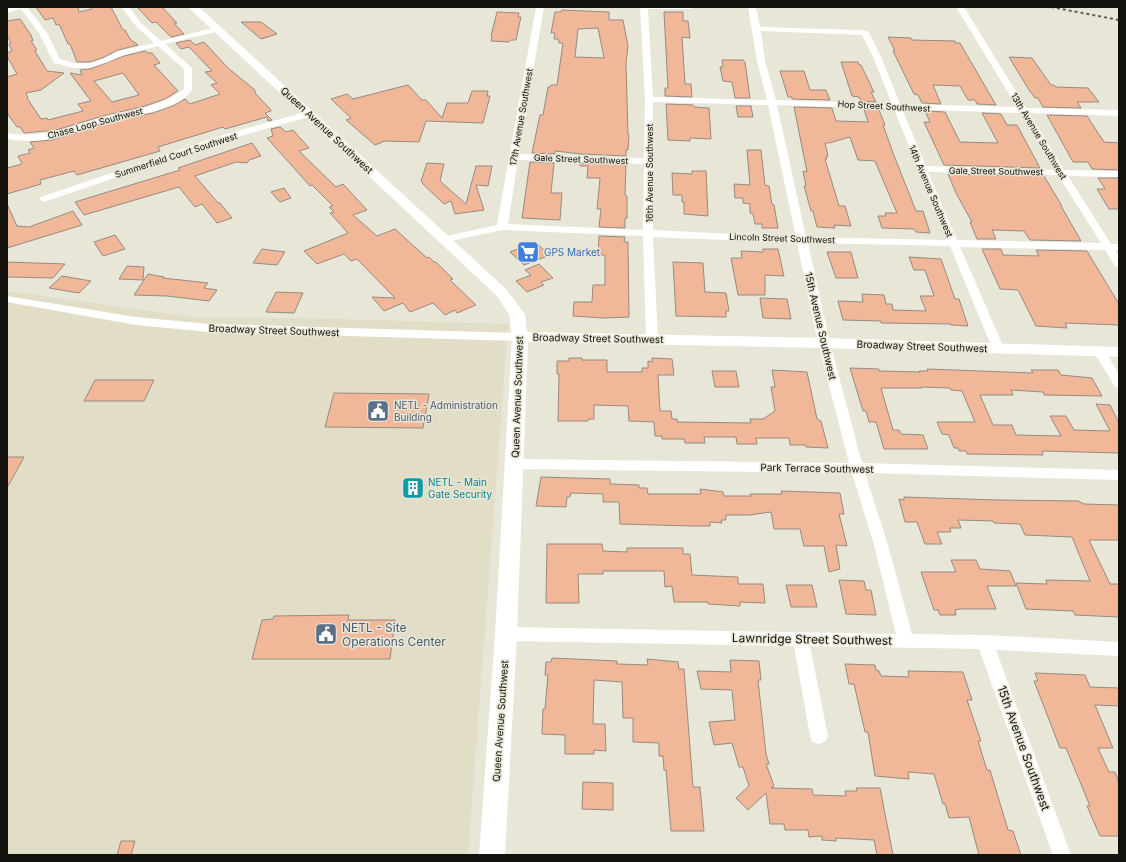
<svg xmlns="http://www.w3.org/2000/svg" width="1126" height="862" font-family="Inter,sans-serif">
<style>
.built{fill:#e1ddc6}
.building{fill:#f0b898;stroke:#988a82;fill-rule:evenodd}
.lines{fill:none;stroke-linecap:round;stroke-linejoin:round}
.street{fill:#fff;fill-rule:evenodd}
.secondary{fill:#fff;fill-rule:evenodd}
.rail{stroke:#5f5e55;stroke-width:2;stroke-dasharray:3 3;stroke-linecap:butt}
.labels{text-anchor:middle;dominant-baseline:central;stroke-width:3;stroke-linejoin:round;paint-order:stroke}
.far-street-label{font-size:9px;fill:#12110c;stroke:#e8e6d7}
.street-label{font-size:10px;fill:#12110c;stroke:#e8e6d7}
.shop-label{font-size:10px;fill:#366cbe;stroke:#e8e6d7;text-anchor:start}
.service-label{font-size:10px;fill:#4e5e75;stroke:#e8e6d7;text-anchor:start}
.culture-label{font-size:10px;fill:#0d838f;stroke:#e8e6d7;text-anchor:start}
.near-service-label{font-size:12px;fill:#4e5e75;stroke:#e8e6d7;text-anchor:start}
.near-street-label{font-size:12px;fill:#12110c;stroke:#e8e6d7}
</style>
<rect width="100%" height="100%" fill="#e8e6d7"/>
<path class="built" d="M 7,291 L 199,318 L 303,318 L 508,324 L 468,855 L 7,855 Z"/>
<path class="building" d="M 36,7 L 78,7 L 79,12 L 92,9 L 91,7 L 111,7 L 123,30 L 125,30 L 130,39 L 138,45 L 118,50 L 102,58 L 90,62 L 77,62 L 70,44 L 68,44 L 59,24 L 56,25 L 53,18 L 45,20 Z
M 137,7 L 162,7 L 177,23 L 174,23 L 184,34 L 171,37 L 156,22 L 152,23 Z
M 562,10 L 609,12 L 609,20 L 623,20 L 628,46 L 626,63 L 628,135 L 629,135 L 628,150 L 626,150 L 626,156 L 581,154 L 555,151 L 555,154 L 532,153 L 540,115 L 543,115 L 548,87 L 550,87 L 551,85 L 557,85 L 563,43 L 559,43 L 558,39 L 554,39 L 555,33 L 551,33 L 555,12 L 561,12 ZM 598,28 L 604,58 L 575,57 L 578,29 Z
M 497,12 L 519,13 L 518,17 L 521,17 L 520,21 L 516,40 L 511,40 L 509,42 L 491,41 L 492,36 L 491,36 Z
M 664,12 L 683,12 L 683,21 L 688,21 L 690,38 L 682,37 L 685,84 L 691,84 L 692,97 L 665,96 L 665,88 L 668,88 Z
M 20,19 L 31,35 L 33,41 L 31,41 L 37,50 L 35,51 L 47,71 L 64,73 L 41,90 L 26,93 L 28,98 L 27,98 L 41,119 L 47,118 L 48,120 L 83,111 L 78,104 L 91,101 L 70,73 L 82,75 L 80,70 L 90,69 L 124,56 L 145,51 L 148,53 L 152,53 L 160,63 L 154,65 L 178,91 L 165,99 L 145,106 L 103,116 L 56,130 L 24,133 L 20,127 L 17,127 L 7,113 L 7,77 L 17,74 L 7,56 L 7,53 L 12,51 L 9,44 L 11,43 L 7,35 L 7,21 ZM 123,73 L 139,95 L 112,102 L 94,81 Z
M 241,22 L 261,22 L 277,34 L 261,39 Z
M 888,37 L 911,38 L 912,40 L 955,41 L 956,43 L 960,43 L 996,105 L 977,104 L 975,100 L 968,100 L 960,86 L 933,85 L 941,104 L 922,103 L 918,95 L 914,94 L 893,51 L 895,51 Z
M 190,40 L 195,45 L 204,42 L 228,68 L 255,90 L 255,93 L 271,110 L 271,111 L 265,113 L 272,120 L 268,121 L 267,117 L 225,129 L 223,127 L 158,147 L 160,151 L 77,175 L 74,171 L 40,180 L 41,184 L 7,194 L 7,168 L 22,164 L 18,156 L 30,153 L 28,150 L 34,148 L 30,142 L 52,140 L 108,122 L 153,113 L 175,105 L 185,99 L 190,104 L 220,94 L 211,85 L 217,83 L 205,72 L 212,71 L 189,47 L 181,49 L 176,43 Z
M 1009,57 L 1032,58 L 1051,85 L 1054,85 L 1056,87 L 1088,88 L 1099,102 L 1077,102 L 1081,108 L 1043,107 L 1038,98 L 1035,98 L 1029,90 Z
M 722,60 L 743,60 L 745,62 L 750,98 L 735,98 L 732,82 L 723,81 L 720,67 L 723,67 Z
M 841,62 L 858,62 L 859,65 L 861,65 L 874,92 L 871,92 L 876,102 L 861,101 L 859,97 L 852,96 Z
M 780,71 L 804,71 L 810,90 L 826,90 L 830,100 L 792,99 L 792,97 L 788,97 Z
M 408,85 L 422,100 L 426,100 L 442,118 L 447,103 L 468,103 L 472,91 L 488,91 L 487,96 L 490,96 L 483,123 L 426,121 L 419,142 L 385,141 L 375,145 L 346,120 L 351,118 L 331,99 L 347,94 L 353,99 Z
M 666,104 L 693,105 L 694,107 L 709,108 L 711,139 L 690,138 L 690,141 L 668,140 Z
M 736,106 L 751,106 L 753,117 L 738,117 Z
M 794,107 L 832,108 L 836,121 L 868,122 L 864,109 L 879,110 L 885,125 L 883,125 L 893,153 L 916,211 L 923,211 L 930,233 L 916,232 L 914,229 L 882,228 L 878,216 L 886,216 L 885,213 L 897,213 L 875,161 L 858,160 L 850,137 L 829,143 L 825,143 L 828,156 L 826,156 L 827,159 L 825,159 L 839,206 L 845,206 L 851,226 L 834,225 L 835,228 L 817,227 L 813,211 L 811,211 L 804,186 L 806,186 L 803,171 L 807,172 Z
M 925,111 L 945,112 L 960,142 L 998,143 L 982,113 L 1001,114 L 1007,125 L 1017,125 L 1040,168 L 944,165 L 924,122 L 930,122 Z
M 1047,115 L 1087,116 L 1104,142 L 1119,143 L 1119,170 L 1092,169 L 1088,162 L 1073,162 Z
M 280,127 L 286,132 L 293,130 L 309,148 L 299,151 L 336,187 L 343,184 L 367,210 L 353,215 L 377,236 L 395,229 L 427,258 L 429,257 L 434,262 L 436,262 L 453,279 L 450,280 L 476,305 L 457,313 L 455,310 L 445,315 L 433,303 L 410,312 L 403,303 L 384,311 L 372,297 L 395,298 L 357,259 L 351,261 L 344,254 L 317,264 L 304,251 L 348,233 L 330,213 L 334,212 L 329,207 L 333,206 L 312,185 L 310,186 L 267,138 L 273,136 L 271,129 Z
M 252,143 L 261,156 L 249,160 L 247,163 L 236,162 L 195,176 L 218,203 L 220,203 L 232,218 L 217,223 L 202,204 L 195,207 L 179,187 L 84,215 L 75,202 L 180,170 L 178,168 Z
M 747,150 L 761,150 L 765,185 L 769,186 L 772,204 L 774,205 L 778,228 L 762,228 L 762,224 L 755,224 L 753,214 L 750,213 L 750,204 L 743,203 L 743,198 L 735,198 L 734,184 L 750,185 Z
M 530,162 L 554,163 L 551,193 L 562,193 L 560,220 L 522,218 Z
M 427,163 L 444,164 L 440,181 L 466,204 L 476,166 L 492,166 L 488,186 L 476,185 L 484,210 L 455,214 L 451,201 L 444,204 L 423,184 L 421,181 Z
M 580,163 L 626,165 L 625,195 L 627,196 L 627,218 L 625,218 L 625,228 L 599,227 L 601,209 L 597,209 L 600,178 L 587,178 L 588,166 L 580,166 Z
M 692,171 L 706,171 L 708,216 L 684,214 L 684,202 L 682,202 L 682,195 L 673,195 L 672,173 L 692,174 Z
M 948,174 L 1044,176 L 1062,206 L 1061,206 L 1081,241 L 1030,240 L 1024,231 L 992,230 L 996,239 L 977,239 L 970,222 L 972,222 L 957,195 Z
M 1098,178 L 1119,178 L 1119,209 L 1109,209 L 1097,189 L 1105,189 Z
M 284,188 L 291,198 L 280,202 L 271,192 Z
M 7,204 L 17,226 L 29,227 L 73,211 L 82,225 L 7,248 Z
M 115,235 L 125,249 L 103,256 L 94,242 Z
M 599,236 L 625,237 L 624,242 L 628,242 L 629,317 L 603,318 L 573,316 L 574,302 L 592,302 L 593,285 L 605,285 L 605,255 L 598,255 Z
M 535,242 L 550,255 L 524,265 L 510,252 Z
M 262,249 L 285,252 L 277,265 L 253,263 Z
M 763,249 L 778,249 L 784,276 L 765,275 L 765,295 L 738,295 L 731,258 L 742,258 L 741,251 L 763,252 Z
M 982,249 L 1001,249 L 1003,255 L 1039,256 L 1036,250 L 1087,251 L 1119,304 L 1119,325 L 1065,323 L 1067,328 L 1036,326 L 1018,290 L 1000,289 Z
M 827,252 L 851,252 L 858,278 L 836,278 Z
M 909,257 L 941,259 L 955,299 L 959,299 L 968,326 L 951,325 L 951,324 L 881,323 L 881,321 L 843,320 L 838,301 L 863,302 L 862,294 L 884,295 L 886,304 L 892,304 L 893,310 L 926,311 L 920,296 L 934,296 L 925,270 L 914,270 Z
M 7,262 L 65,264 L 53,278 L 7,277 Z
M 673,262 L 703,263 L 705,292 L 726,293 L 729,311 L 726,311 L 726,317 L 676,316 Z
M 539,264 L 553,278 L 541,282 L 544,285 L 527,292 L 516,281 L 531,275 L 525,270 Z
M 127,266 L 144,267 L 143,280 L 119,279 Z
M 148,274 L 164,277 L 163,278 L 208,283 L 204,288 L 217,290 L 209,301 L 167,296 L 134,295 Z
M 62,276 L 91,281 L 79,293 L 49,288 Z
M 276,292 L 303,293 L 294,313 L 266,312 Z
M 760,298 L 787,299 L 791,319 L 763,318 Z
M 569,358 L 582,358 L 582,360 L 607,360 L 607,372 L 642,372 L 642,368 L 648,368 L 648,361 L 652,362 L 652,358 L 672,359 L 674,375 L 658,375 L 660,411 L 671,411 L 672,419 L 677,419 L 677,422 L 751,423 L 750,419 L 763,419 L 775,411 L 771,387 L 775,387 L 772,370 L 807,372 L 817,419 L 821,421 L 828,448 L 806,447 L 805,445 L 790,445 L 789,438 L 756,438 L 757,444 L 737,444 L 736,437 L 704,437 L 705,443 L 685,443 L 684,439 L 662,439 L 662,436 L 655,436 L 654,422 L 629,421 L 628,406 L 594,405 L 594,419 L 589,419 L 588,421 L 558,421 L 559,374 L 557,374 L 557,361 L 569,361 Z
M 850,368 L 879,369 L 879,371 L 920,372 L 919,371 L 928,371 L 927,369 L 1033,373 L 1031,370 L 1058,370 L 1061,375 L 1092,378 L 1102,396 L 1044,395 L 1043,392 L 1011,390 L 1013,395 L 980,395 L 993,425 L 1012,425 L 1016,435 L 1061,436 L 1050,416 L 1066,416 L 1074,430 L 1110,431 L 1096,404 L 1110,405 L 1119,423 L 1119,453 L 1042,451 L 1043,455 L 967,454 L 966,451 L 959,451 L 958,448 L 954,448 L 949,435 L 942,434 L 937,422 L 975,422 L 962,391 L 951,390 L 950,388 L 922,387 L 922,388 L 881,388 L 893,430 L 899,430 L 901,434 L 923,435 L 928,449 L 884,449 L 876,422 L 869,422 L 866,411 L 863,411 Z
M 712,371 L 736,371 L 739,387 L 715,387 Z
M 95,380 L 154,380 L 144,401 L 84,401 Z
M 334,393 L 429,394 L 423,428 L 325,427 Z
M 7,457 L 24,457 L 7,488 Z
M 541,477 L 610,479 L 610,484 L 639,485 L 639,488 L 647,488 L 648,494 L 701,494 L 700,489 L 723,492 L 724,496 L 751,496 L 750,494 L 782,494 L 781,491 L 840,493 L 844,514 L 839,514 L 847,546 L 836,545 L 840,569 L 829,572 L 824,546 L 804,546 L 800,529 L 774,529 L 771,512 L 750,515 L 726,515 L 726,520 L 721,520 L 722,523 L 710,522 L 710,526 L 693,526 L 620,524 L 619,502 L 603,502 L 603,494 L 571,493 L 570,497 L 567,497 L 566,507 L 536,506 Z
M 904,497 L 997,500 L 1078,501 L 1084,504 L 1119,505 L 1119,540 L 1089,540 L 1110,584 L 1119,584 L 1119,617 L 1075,615 L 1073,611 L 1026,609 L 1016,583 L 1047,584 L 1046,580 L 1090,581 L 1072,537 L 1025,535 L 1020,524 L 994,523 L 993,521 L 958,520 L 961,528 L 950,528 L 951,532 L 937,532 L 942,544 L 925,544 L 917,522 L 905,522 L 899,499 L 904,500 Z
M 547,544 L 602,544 L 603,551 L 627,552 L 627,548 L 683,548 L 683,554 L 690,554 L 692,575 L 738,577 L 738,584 L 763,584 L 765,603 L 740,602 L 740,606 L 708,604 L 708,602 L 674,602 L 672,586 L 665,587 L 664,571 L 603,571 L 603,574 L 578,574 L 579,603 L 546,603 Z
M 951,560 L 976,560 L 980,569 L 1010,571 L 1016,586 L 987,586 L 996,609 L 960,609 L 955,610 L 956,615 L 940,615 L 938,610 L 934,610 L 921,572 L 956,572 Z
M 839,580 L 864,581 L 866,590 L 871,590 L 876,615 L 846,614 Z
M 786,585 L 812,585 L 817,607 L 791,607 Z
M 349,615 L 348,620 L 395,620 L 390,659 L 252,659 L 262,620 L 273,619 L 274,616 Z
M 552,658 L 617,661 L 617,664 L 648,665 L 647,659 L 678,662 L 679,669 L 684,669 L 693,787 L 700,787 L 704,831 L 671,831 L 666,770 L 664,770 L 663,756 L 659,756 L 659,743 L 633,742 L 633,718 L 623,718 L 622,682 L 594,680 L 593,724 L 605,724 L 606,751 L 594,750 L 594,754 L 565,754 L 565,735 L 542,734 L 543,709 L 545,709 L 548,675 L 545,675 L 546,662 L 551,662 Z
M 730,660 L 759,661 L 761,680 L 758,680 L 766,754 L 769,764 L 766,764 L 774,786 L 771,788 L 812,789 L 813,795 L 846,796 L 845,791 L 857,791 L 856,788 L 880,788 L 893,855 L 877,855 L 874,840 L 836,838 L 836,841 L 822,840 L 822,836 L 809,837 L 808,830 L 785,830 L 784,824 L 770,824 L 766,793 L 748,810 L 736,798 L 749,786 L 743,767 L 739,767 L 732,743 L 714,745 L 709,722 L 735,720 L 732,690 L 701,689 L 697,671 L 731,672 Z
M 845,664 L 875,665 L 876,670 L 879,671 L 881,676 L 909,677 L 908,671 L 963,672 L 972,700 L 967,700 L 981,741 L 978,741 L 987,770 L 990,770 L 1008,830 L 1013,831 L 1021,855 L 979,855 L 969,817 L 949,818 L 945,804 L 943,804 L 934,774 L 908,772 L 909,779 L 875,776 L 868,732 L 865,732 L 854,684 L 849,684 Z
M 1035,673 L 1085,675 L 1090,687 L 1119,688 L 1119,706 L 1095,705 L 1113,748 L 1098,748 L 1109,772 L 1115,772 L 1119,783 L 1119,836 L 1100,836 L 1087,806 L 1090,806 L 1066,748 L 1060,748 L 1034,681 L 1038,681 Z
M 583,782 L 613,783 L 613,810 L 582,809 Z
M 121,841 L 135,841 L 131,855 L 117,855 Z"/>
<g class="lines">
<path class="street" d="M 13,7 L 27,7 L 47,33 L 60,59 L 74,63 L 90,63 L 103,59 L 118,51 L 154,43 L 136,26 L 121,7 L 129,7 L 141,23 L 161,41 L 217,27 L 221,29 L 220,31 L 165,44 L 192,68 L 192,90 C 173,114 135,113 108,121 C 86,127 66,137 43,140 C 31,141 19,141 7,139 L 7,133 C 46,139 67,127 103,117 C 131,109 160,108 184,89 L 184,69 L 158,46 L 124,55 L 108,62 L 90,68 L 74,68 L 54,63 L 39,33 L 21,9 L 7,13 L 7,9 Z
M 536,7 L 544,7 L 519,154 L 644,158 L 645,99 L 640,7 L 695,7 L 691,9 L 648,9 L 653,97 L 767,100 L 757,61 L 748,7 L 756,7 L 760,27 L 857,30 L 868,31 L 882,59 L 900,104 L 1017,107 L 956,7 L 964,7 L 1026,108 L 1119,110 L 1119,116 L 1029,113 L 1064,170 L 1119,171 L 1119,177 L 1068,176 L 1111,244 L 1119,244 L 1119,250 L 1115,250 L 1119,256 L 1119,267 L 1115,266 L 1105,250 L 960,247 L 1004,348 L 1002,351 L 994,351 L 992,348 L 950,246 L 808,243 L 830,343 L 862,463 L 1119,470 L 1119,480 L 865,473 L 888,545 L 912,634 L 985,635 L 1119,642 L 1119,656 L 996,650 L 1071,855 L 1053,855 L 979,649 L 810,646 L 828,736 L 825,742 L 819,744 L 813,742 L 810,736 L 794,646 L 506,641 L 500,639 L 498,634 L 500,629 L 506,627 L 896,634 L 874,545 L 852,473 L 514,469 L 509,468 L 507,464 L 509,460 L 514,459 L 849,463 L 818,343 L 797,243 L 653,237 L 658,339 L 656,342 L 648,342 L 646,339 L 643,236 L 502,230 L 446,242 L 441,239 L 442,237 L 497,225 ZM 761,31 L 862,35 L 874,59 L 892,104 L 776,100 L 765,61 ZM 653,102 L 768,105 L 796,237 L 653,230 ZM 777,105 L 894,109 L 947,240 L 806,237 ZM 902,109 L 1020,113 L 1055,170 L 926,166 ZM 518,160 L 644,164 L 643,230 L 508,224 ZM 928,172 L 1058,175 L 1101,243 L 957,240 Z
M 309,111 L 312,112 L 313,114 L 312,116 L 229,139 L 47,201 L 44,202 L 39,199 L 41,197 L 223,135 Z
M 7,296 L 136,317 L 209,324 L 520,333 L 524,334 L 526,337 L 524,340 L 520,341 L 209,332 L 136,325 L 7,302 Z
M 1099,347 L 1103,348 L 1119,374 L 1119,388 L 1115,387 L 1093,351 L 1095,348 Z"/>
<path class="secondary" d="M 188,7 L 199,7 L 506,289 L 525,314 L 527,332 L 824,338 L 1119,347 L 1119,357 L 824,348 L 528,342 L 517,634 L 505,855 L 479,855 L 495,634 L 512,337 L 509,314 L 496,295 Z"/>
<path class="rail" d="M 1051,7 L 1119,20"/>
</g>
<defs>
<g id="supermarket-square" transform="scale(1.15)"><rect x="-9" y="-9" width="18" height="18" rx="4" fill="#3f7fe0" stroke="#e8e6d7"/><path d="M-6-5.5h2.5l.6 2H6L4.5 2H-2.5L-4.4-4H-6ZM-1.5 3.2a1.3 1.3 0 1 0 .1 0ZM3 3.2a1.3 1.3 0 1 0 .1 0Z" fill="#fff"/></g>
<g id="civic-square" transform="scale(1.15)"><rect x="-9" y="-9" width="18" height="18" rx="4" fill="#5c6f8a" stroke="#e8e6d7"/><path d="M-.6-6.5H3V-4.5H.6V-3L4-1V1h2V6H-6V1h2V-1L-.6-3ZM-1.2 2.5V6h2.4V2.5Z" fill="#fff"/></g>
<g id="building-square" transform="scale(1.15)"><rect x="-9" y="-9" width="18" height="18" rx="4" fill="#0f9aa8" stroke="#e8e6d7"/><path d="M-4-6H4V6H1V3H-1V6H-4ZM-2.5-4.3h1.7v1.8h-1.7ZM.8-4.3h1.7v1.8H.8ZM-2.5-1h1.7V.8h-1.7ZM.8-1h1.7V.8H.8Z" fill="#fff"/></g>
</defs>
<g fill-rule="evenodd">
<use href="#supermarket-square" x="528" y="252"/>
<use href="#civic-square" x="378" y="411"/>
<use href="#building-square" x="413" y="488"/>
<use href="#civic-square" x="326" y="634"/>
</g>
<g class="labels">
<g class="far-street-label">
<text transform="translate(884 106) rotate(3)">Hop Street Southwest</text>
<text transform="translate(521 117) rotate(-80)">17th Avenue Southwest</text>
<text transform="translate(95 123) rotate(-15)">Chase Loop Southwest</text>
<text transform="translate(1039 136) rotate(59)">13th Avenue Southwest</text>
<text transform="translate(176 155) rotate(-18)">Summerfield Court Southwest</text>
<text transform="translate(581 159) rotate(2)">Gale Street Southwest</text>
<text transform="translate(996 171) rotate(1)">Gale Street Southwest</text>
<text transform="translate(649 173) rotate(-90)">16th Avenue Southwest</text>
<text transform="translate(931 191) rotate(67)">14th Avenue Southwest</text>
<text transform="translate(782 238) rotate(2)">Lincoln Street Southwest</text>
</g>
<g class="street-label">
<text transform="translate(327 130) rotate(43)">Queen Avenue Southwest</text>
<text transform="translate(821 326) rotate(77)">15th Avenue Southwest</text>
<text transform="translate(274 330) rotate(2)">Broadway Street Southwest</text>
<text transform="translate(598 338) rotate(1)">Broadway Street Southwest</text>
<text transform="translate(922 346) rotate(2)">Broadway Street Southwest</text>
<text transform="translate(517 397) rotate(-88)">Queen Avenue Southwest</text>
<text transform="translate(817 468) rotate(1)">Park Terrace Southwest</text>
<text transform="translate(500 721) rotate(-86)">Queen Avenue Southwest</text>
</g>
<g class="shop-label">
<text x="544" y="252">GPS Market</text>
</g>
<g class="service-label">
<text x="394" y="405">NETL - Administration<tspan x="394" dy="12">Building</tspan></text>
</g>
<g class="culture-label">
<text x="428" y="482">NETL - Main<tspan x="428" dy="12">Gate Security</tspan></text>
</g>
<g class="near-service-label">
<text x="342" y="627">NETL - Site<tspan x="342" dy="14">Operations Center</tspan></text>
</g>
<g class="near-street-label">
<text transform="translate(812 639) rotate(1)">Lawnridge Street Southwest</text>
<text transform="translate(1024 748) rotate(70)">15th Avenue Southwest</text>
</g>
</g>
<rect width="1126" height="862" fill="none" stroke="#12110c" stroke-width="16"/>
</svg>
